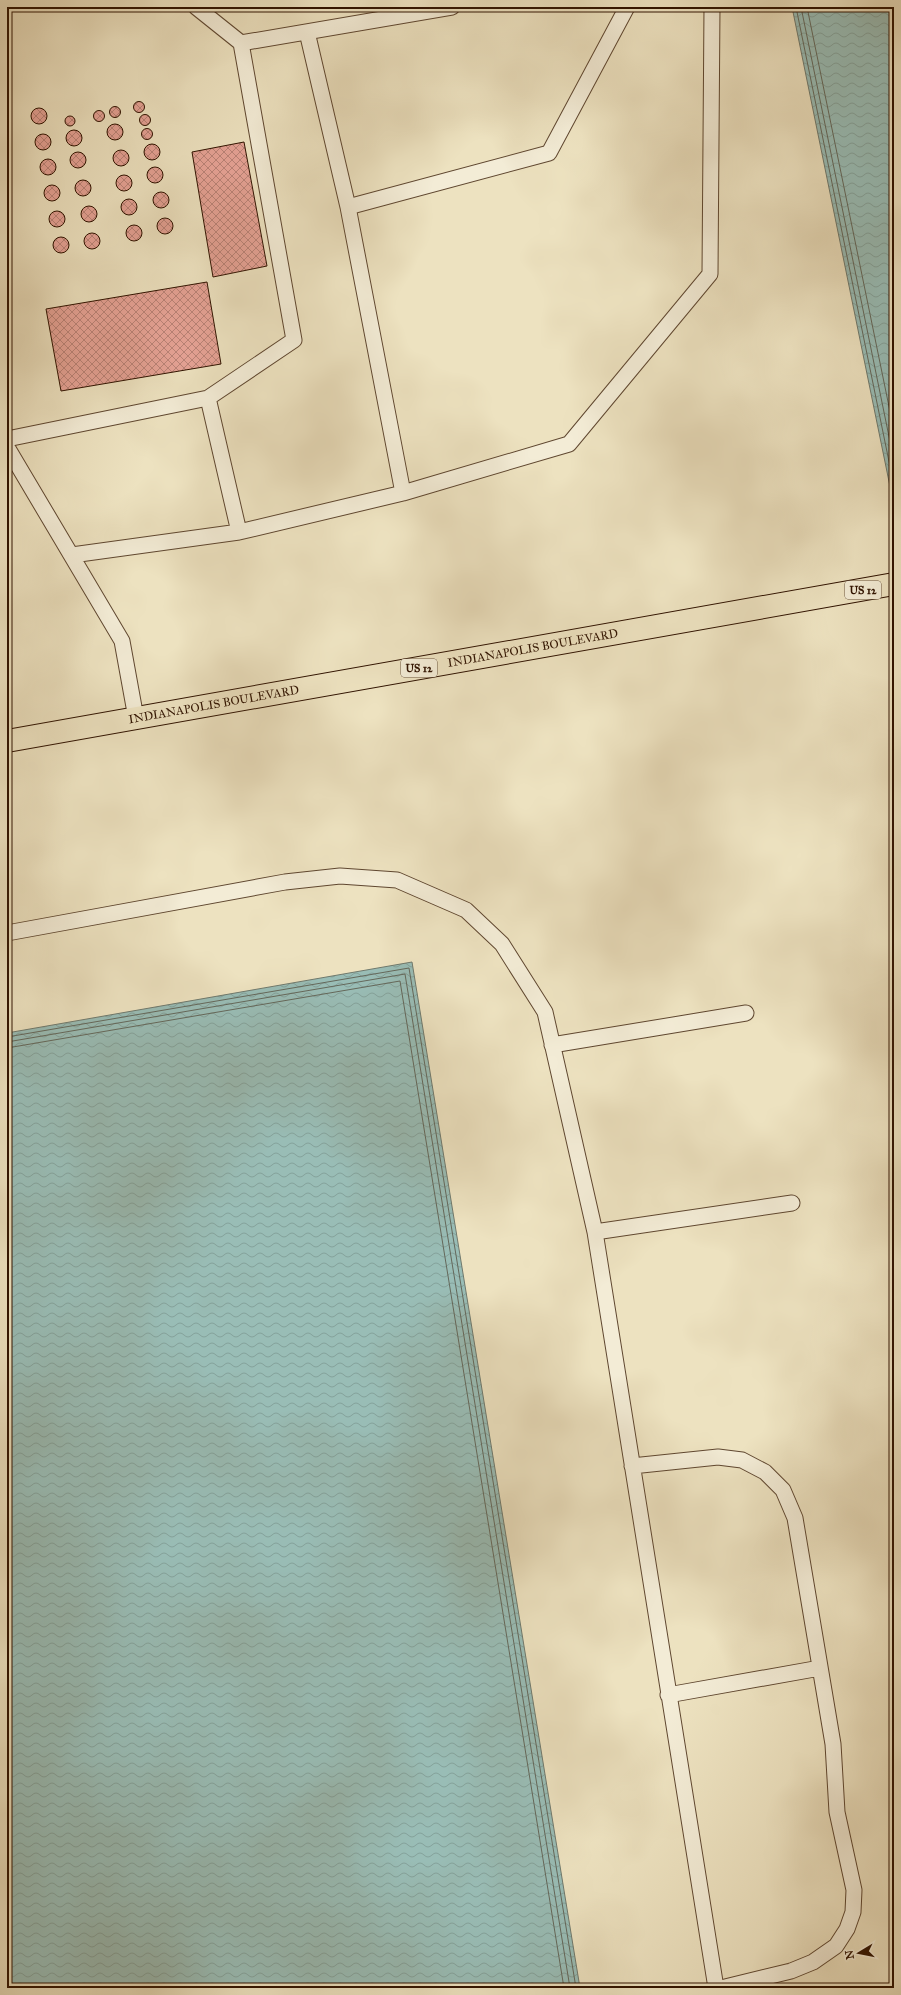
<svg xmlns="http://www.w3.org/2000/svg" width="901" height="1995" font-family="'IM FELL Great Primer',serif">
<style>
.water{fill:url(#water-waves);stroke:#6f796d}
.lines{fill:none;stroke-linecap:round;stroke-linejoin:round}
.shore{stroke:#64685b;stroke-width:1}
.building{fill:url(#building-cross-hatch);stroke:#301300}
.service-casing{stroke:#5f4730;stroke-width:17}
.primary-casing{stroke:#301300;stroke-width:24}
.service{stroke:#f3ecd6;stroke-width:15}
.primary{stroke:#ede2c0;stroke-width:22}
.labels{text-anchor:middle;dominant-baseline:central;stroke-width:4;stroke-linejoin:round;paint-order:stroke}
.shield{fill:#f3ecd6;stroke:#6a5440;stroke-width:1}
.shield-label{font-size:11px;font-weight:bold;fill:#301300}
.street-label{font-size:12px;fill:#301300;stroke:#f3ecd6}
</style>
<defs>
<pattern id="water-waves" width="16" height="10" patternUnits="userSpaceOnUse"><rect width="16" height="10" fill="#99bdb6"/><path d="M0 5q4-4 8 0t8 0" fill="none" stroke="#84a29b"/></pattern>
<pattern id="building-cross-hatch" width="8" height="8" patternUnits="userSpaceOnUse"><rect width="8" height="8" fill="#e5a295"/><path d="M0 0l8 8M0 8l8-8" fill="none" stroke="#ba8377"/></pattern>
</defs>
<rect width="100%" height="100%" fill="#ede2c0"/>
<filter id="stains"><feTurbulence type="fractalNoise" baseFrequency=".005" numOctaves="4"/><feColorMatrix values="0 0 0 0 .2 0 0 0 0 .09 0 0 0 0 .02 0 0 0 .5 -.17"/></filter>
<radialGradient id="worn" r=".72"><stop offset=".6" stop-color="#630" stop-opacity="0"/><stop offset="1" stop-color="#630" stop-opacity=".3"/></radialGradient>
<path class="water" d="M 792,7 L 894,7 L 894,506 Z
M 412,962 L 580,1988 L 7,1988 L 7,1033 Z"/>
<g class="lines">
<path class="shore" d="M 796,7 L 894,486
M 801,7 L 894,461
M 807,7 L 894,431
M 7,1037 L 409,968 L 576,1988
M 7,1042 L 405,974 L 570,1988
M 7,1048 L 400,981 L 564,1988"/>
</g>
<path class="building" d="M133.5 107a5.5 5.5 0 1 1 11 0a5.5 5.5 0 1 1-11 0Z
M109.5 112a5.5 5.5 0 1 1 11 0a5.5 5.5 0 1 1-11 0Z
M31 116a8 8 0 1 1 16 0a8 8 0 1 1-16 0Z
M93.5 116a5.5 5.5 0 1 1 11 0a5.5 5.5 0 1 1-11 0Z
M139.5 120a5.5 5.5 0 1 1 11 0a5.5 5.5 0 1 1-11 0Z
M65 121a5 5 0 1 1 10 0a5 5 0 1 1-10 0Z
M107 132a8 8 0 1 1 16 0a8 8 0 1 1-16 0Z
M141.5 134a5.5 5.5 0 1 1 11 0a5.5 5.5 0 1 1-11 0Z
M66 138a8 8 0 1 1 16 0a8 8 0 1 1-16 0Z
M35 142a8 8 0 1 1 16 0a8 8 0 1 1-16 0Z
M 244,142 L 267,266 L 213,277 L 192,152 Z
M144 152a8 8 0 1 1 16 0a8 8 0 1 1-16 0Z
M113 158a8 8 0 1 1 16 0a8 8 0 1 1-16 0Z
M70 160a8 8 0 1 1 16 0a8 8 0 1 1-16 0Z
M40 167a8 8 0 1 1 16 0a8 8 0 1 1-16 0Z
M147 175a8 8 0 1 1 16 0a8 8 0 1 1-16 0Z
M116 183a8 8 0 1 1 16 0a8 8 0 1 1-16 0Z
M75 188a8 8 0 1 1 16 0a8 8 0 1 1-16 0Z
M44 193a8 8 0 1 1 16 0a8 8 0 1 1-16 0Z
M153 200a8 8 0 1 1 16 0a8 8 0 1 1-16 0Z
M121 207a8 8 0 1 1 16 0a8 8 0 1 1-16 0Z
M81 214a8 8 0 1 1 16 0a8 8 0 1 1-16 0Z
M49 219a8 8 0 1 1 16 0a8 8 0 1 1-16 0Z
M157 226a8 8 0 1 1 16 0a8 8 0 1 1-16 0Z
M126 233a8 8 0 1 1 16 0a8 8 0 1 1-16 0Z
M84 241a8 8 0 1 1 16 0a8 8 0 1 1-16 0Z
M53 245a8 8 0 1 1 16 0a8 8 0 1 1-16 0Z
M 207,282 L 221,364 L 61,391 L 46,309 Z"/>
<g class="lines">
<g class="service-casing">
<path id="service" d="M 307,32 L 348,207 L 403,493
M 241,43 L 452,7
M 348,207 L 549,153 L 627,7
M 208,398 L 239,532 L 403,493 L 569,444 L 710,274 L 712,7
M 7,439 L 208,398 L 294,340 L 241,43 L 196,7
M 7,447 L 122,641 L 136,718
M 72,555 L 239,532
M 7,933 L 285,882 L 340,876 L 397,880 L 466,910 L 502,944 L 545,1012 L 595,1232 L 716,1988
M 552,1045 L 746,1013
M 595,1232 L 792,1203
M 632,1466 L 718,1457 L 742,1460 L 765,1472 L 783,1490 L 795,1518 L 833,1744 L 837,1812 L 854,1890 L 853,1912 L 847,1929 L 836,1946 L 813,1962 L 791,1971 L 721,1988
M 668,1695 L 820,1668"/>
</g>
<g class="primary-casing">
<g id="primary">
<path id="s1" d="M 7,741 L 894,584"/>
</g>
</g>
<use href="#service" class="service"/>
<use href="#primary" class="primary"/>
</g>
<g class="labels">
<g class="shield">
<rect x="845" y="581" width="36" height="18" rx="3"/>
<rect x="401" y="659" width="36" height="18" rx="3"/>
</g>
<g class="shield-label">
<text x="863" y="590">US 12</text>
<text x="419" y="668">US 12</text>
</g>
<g class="street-label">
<text stroke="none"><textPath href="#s1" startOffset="534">INDIANAPOLIS BOULEVARD</textPath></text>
<text stroke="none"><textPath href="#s1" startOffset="210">INDIANAPOLIS BOULEVARD</textPath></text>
</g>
</g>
<rect width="901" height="1995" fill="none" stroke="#ede2c0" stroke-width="24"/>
<rect x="8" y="8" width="885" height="1979" fill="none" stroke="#301300" stroke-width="2"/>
<rect x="12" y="12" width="877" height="1971" fill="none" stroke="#301300"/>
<g transform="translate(859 1953) rotate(260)" stroke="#f3ecd6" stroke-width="3" paint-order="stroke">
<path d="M0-3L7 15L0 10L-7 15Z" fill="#301300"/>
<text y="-6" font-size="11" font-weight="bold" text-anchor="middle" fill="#301300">N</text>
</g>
<rect width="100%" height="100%" filter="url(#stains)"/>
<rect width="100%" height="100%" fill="url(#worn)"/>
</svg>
